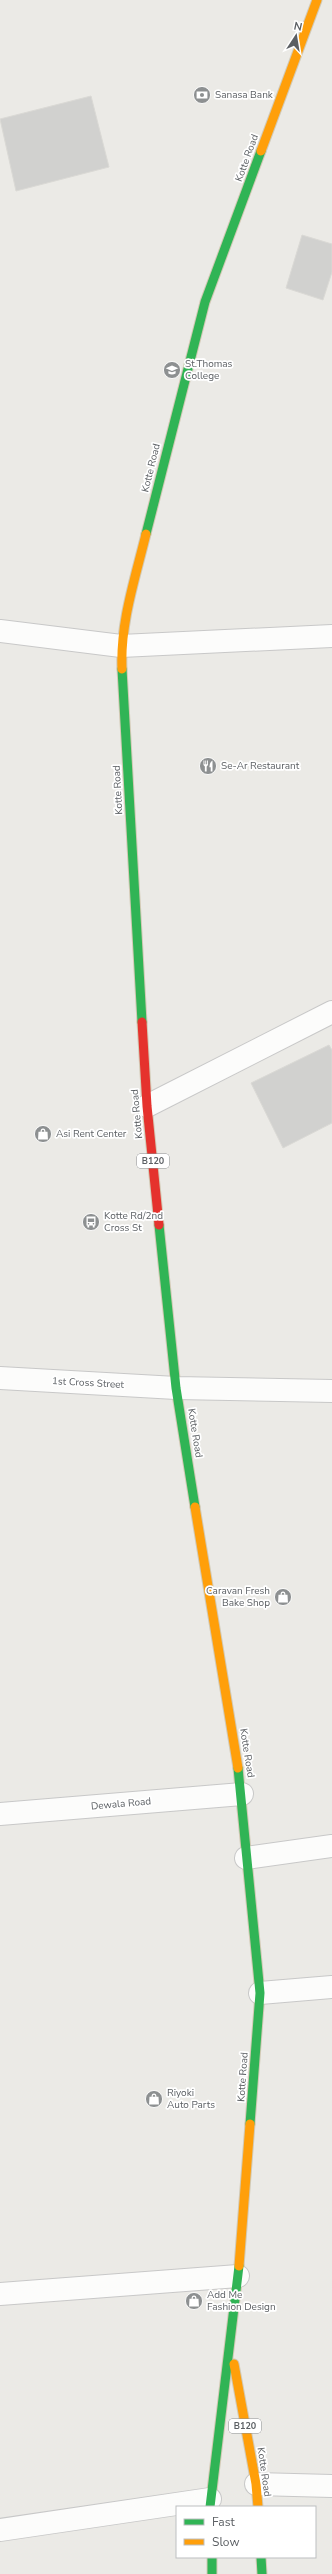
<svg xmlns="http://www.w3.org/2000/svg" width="332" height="2574" font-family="'Nunito Sans',sans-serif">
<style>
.building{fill:#d1d1cf;stroke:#dad9d5}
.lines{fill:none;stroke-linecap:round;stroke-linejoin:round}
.street-casing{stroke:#c8c8c8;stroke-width:24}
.fast-casing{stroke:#d2c9b4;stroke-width:11}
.slow-casing{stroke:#d2c9b4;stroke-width:11}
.jam-casing{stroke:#d2c9b4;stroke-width:11}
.street{stroke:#fcfcfb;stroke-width:22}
.fast{stroke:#30b455;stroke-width:9}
.slow{stroke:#ff9f0a;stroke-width:9}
.jam{stroke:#e5322d;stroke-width:9}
.labels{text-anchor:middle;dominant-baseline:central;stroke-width:3.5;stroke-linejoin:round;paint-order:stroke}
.shield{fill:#fff;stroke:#8c8f92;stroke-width:1}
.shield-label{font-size:9px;font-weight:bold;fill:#5b5f63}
.poi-label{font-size:10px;fill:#5b5f63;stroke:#fff;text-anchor:start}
.street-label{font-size:10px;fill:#5b5f63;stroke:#fff}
</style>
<rect width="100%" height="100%" fill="#ebeae6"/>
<path class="building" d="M 91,96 L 109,167 L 16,191 L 0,119 Z
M 302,235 L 332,244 L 332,272 L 323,300 L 286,288 Z
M 329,1045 L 332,1050 L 332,1123 L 283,1148 L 251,1083 Z"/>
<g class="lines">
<g class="street-casing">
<path id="street" d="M 0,631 L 121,646 L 332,636
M 147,1106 L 332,1012
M 0,1378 L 176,1388 L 332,1391
M 0,1814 L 242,1794
M 246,1858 L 332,1846
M 260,1993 L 332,1987
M 0,2294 L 238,2276
M 256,2484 L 332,2486
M 0,2530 L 210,2499"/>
</g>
<g class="fast-casing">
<path id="fast" d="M 146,534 L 205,302 L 261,151
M 122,669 L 142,1022
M 159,1225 L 176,1388 L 195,1507
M 238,1768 L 260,1993 L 250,2124
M 210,2507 L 239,2266
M 212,2557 L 212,2574
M 261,2557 L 262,2574"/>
</g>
<g class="slow-casing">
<path id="slow" d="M 261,151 L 317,0
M 122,669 C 120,623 135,579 146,534
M 195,1507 L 238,1768
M 239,2266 L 250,2124
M 234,2364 L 256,2484 L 258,2507"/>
</g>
<g class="jam-casing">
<path id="jam" d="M 142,1022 L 147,1106 L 159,1225"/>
</g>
<use href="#street" class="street"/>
<use href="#fast" class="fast"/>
<use href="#slow" class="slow"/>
<use href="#jam" class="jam"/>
</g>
<defs>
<g id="bank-disc" transform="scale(0.9)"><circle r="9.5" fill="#8d9091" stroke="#fff"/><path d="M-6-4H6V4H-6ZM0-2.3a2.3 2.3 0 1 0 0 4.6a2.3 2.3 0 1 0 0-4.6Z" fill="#fff"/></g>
<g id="school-disc" transform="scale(0.9)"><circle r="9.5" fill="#8d9091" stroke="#fff"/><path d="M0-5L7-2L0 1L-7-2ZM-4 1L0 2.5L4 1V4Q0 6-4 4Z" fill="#fff"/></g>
<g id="restaurant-disc" transform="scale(0.9)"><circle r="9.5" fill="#8d9091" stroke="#fff"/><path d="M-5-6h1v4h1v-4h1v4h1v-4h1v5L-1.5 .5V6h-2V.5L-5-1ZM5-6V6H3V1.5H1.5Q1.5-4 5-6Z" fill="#fff"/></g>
<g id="shop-disc" transform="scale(0.9)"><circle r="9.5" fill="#8d9091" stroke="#fff"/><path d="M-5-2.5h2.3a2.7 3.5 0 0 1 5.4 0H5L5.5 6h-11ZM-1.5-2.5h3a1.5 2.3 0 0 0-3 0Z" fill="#fff"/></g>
<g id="bus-disc" transform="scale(0.9)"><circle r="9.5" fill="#8d9091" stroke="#fff"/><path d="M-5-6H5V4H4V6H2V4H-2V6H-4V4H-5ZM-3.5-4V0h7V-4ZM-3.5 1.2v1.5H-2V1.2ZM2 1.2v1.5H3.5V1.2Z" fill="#fff"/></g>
</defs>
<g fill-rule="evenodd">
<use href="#bank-disc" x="202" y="95"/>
<use href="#school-disc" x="172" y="370"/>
<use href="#restaurant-disc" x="208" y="766"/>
<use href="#shop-disc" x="43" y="1134"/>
<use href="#bus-disc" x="91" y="1222"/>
<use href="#shop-disc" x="283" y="1597"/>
<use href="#shop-disc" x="154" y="2099"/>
<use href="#shop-disc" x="194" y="2301"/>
</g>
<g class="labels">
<g class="shield">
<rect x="137" y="1154" width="32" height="14" rx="3"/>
<rect x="229" y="2419" width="32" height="14" rx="3"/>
</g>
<g class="shield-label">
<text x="153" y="1161">B120</text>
<text x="245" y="2426">B120</text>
</g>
<g class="poi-label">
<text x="215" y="95">Sanasa Bank</text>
<text x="185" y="364">St.Thomas<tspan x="185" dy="12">College</tspan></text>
<text x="221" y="766">Se-Ar Restaurant</text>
<text x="56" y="1134">Asi Rent Center</text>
<text x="104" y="1216">Kotte Rd/2nd<tspan x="104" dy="12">Cross St</tspan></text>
<text x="270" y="1591" text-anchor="end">Caravan Fresh<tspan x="270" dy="12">Bake Shop</tspan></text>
<text x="167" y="2093">Riyoki<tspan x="167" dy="12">Auto Parts</tspan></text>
<text x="207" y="2295">Add Me<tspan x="207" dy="12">Fashion Design</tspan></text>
</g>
<g class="street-label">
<text transform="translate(247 158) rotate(-70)">Kotte Road</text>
<text transform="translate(151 468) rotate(-76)">Kotte Road</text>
<text transform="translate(118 790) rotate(-93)">Kotte Road</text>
<text transform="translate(137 1114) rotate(-95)">Kotte Road</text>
<text transform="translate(88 1383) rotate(3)">1st Cross Street</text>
<text transform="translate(195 1433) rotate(81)">Kotte Road</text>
<text transform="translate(247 1753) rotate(81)">Kotte Road</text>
<text transform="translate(121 1804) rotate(-5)">Dewala Road</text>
<text transform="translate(243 2077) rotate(-86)">Kotte Road</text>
<text transform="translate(264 2472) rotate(82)">Kotte Road</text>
</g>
</g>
<rect x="176" y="2506" width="140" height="52" fill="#ffffff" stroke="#bdbfc1"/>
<rect x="184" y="2519" width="20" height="6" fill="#30b455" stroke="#bdbfc1"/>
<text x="212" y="2526" font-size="12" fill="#5b5f63">Fast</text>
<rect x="184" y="2539" width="20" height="6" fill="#ff9f0a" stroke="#bdbfc1"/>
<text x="212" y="2546" font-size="12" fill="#5b5f63">Slow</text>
<g transform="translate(296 36) rotate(12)" stroke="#ffffff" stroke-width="3" paint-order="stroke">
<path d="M0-3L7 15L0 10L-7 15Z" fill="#5b5f63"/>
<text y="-6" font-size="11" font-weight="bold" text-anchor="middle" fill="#5b5f63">N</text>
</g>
</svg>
